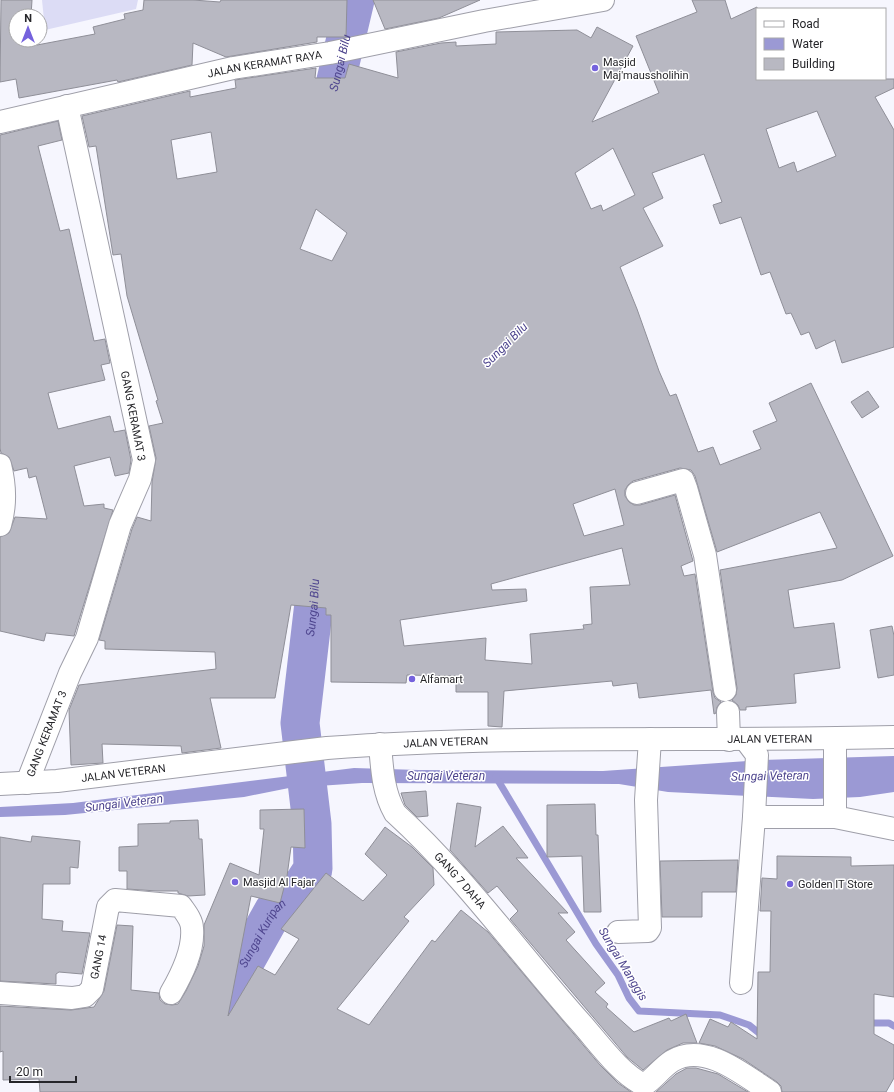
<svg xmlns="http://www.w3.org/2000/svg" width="894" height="1092" font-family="Roboto,sans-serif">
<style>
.green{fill:#dcdcf5}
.water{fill:#9b99d4}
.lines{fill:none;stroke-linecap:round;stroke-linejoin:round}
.stream{stroke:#9b99d4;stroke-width:7}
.river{stroke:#9b99d4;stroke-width:39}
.building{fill:#b8b8c2;stroke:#8f8f98;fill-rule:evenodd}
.minor-casing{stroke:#9f9fa9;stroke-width:24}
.major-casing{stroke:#9f9fa9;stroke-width:24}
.minor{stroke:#fff;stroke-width:22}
.major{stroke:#fff;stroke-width:22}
.poi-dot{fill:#7562dd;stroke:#fff;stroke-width:1.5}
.labels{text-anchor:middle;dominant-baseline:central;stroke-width:3;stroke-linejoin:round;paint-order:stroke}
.poi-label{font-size:11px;fill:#26262a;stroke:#fff;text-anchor:start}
.street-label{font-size:11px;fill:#26262a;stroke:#fff}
.water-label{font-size:12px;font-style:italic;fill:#4e458e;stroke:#fff}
</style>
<rect width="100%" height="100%" fill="#f6f6fe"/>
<path class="green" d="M 42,0 L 138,0 L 136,9 L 45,30 Z"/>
<path class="water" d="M 894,756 L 894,792 L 860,797 L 813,799 L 668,792 L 619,784 L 362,783 L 289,788 L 244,797 L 65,815 L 0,817 L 0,807 L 73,803 L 354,768 L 419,770 L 603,771 L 762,760 Z"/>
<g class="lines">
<path class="stream" d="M 496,777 L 596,944 L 618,975 L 629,998 L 639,1011 L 720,1015 L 749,1025 L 764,1037
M 865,1023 L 889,1023 L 894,1026"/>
<g class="river">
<path id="s1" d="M 324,131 L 355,0"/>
<path id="s2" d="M 202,1092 L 208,1063 L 208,1038 L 228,992 L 274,910 L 300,889 L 313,869 L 312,824 L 300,723 L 314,603 L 316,554"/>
</g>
</g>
<path class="building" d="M 1,0 L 32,0 L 31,16 L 16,16 L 16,40 L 36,40 L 37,45 L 95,34 L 93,27 L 125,19 L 124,14 L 143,10 L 144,0 L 193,0 L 220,2 L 221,0 L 347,0 L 346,37 L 317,37 L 317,42 L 226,57 L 193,43 L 192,65 L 118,82 L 117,80 L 19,98 L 16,79 L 0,82 Z
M 373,0 L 480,0 L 439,18 L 385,29 Z
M 692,0 L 725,0 L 731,19 L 757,7 L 757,79 L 894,79 L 894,88 L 875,97 L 894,130 L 894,347 L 842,363 L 835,340 L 816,349 L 809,332 L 801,335 L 791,313 L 786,314 L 770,272 L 761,275 L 741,217 L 720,224 L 713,205 L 722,202 L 704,154 L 652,173 L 663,198 L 643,208 L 663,246 L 620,267 L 637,309 L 659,371 L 670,396 L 676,394 L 698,452 L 713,447 L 720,465 L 761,449 L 753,431 L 777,421 L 769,403 L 811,383 L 893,556 L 842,580 L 788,590 L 794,628 L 834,623 L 840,668 L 794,674 L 796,703 L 746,707 L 746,710 L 740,710 L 738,705 L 732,700 L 736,695 L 737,688 L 720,570 L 837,548 L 820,512 L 717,552 L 695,476 L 691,470 L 680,468 L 633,481 L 628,485 L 625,490 L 625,496 L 629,502 L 634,505 L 640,505 L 675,495 L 693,561 L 681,566 L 684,576 L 695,574 L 713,692 L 715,698 L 721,702 L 717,707 L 716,713 L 714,714 L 711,690 L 639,698 L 637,683 L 613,686 L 612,681 L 504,691 L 502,727 L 488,726 L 488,692 L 456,692 L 456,676 L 407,675 L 406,683 L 331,682 L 331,615 L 326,615 L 326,608 L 291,605 L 275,698 L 210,698 L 221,748 L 182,753 L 181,746 L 102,744 L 103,763 L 71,765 L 69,710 L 79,685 L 216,669 L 215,652 L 105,649 L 105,641 L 99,640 L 132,529 L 137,517 L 151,521 L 152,482 L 156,458 L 149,426 L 163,423 L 156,401 L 158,400 L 127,296 L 121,254 L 113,255 L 96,146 L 89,147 L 82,116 L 190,91 L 190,97 L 236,88 L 235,80 L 316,68 L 315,78 L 345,78 L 349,64 L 398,78 L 396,52 L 441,43 L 456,42 L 456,46 L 496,44 L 496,32 L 577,30 L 591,38 L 597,27 L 633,46 L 592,122 L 659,93 L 636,36 L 697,12 ZM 817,111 L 836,156 L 797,172 L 794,162 L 779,168 L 766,129 ZM 211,132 L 217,172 L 177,179 L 171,140 ZM 613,148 L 635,195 L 603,211 L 601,205 L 591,209 L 575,173 ZM 316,209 L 347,233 L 332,261 L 300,249 ZM 615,489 L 624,525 L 584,536 L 573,504 ZM 622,548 L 630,585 L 590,587 L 592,624 L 583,625 L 584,629 L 530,634 L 532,664 L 485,660 L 486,638 L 404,646 L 400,620 L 527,601 L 526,589 L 492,590 L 491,584 Z
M 58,121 L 62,140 L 38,146 L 60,231 L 69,229 L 94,341 L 105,339 L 110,363 L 101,365 L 105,380 L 48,393 L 58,429 L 110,416 L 114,432 L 125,430 L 131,460 L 129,473 L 115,476 L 110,457 L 74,466 L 84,506 L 104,504 L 104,508 L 113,510 L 74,636 L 46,633 L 44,641 L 0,631 L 0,537 L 9,533 L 15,517 L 47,519 L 36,476 L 29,478 L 27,468 L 14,471 L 9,457 L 1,453 L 0,448 L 0,135 Z
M 868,391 L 879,407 L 862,418 L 851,402 Z
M 892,626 L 894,636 L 894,675 L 878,678 L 870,630 Z
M 426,791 L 428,816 L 417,817 L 405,805 L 401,793 Z
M 457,803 L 481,807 L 475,847 L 503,826 L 528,858 L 516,858 L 568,913 L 558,913 L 575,932 L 566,940 L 605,983 L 595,992 L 608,1004 L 606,1007 L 634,1032 L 669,1018 L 671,1021 L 686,1014 L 697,1043 L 683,1043 L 667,1050 L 643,1070 L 627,1057 L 510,919 L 518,911 L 497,886 L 488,893 L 450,850 Z
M 595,804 L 596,835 L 598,835 L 601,912 L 584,912 L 582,856 L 547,857 L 547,805 Z
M 304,809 L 305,848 L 291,847 L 287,876 L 280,903 L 251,896 L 228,1016 L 258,966 L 275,975 L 299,939 L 281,929 L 326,873 L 363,901 L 387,875 L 365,854 L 385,827 L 412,847 L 433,868 L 434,885 L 404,917 L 409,921 L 337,1009 L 369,1025 L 432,940 L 435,942 L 461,910 L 488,932 L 600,1065 L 618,1083 L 631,1092 L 40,1092 L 39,1079 L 3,1080 L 3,1051 L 0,1052 L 0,1006 L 71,1010 L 94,1007 L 104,991 L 117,925 L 133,926 L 131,990 L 159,993 L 160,1000 L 165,1004 L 172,1005 L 178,1004 L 186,991 L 198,966 L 204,946 L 204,925 L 230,863 L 259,875 L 264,829 L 260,829 L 260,810 Z
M 198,820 L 199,839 L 202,839 L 205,895 L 188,896 L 178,893 L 178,891 L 157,891 L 127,889 L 127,871 L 119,871 L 119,847 L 138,846 L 138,824 L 170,823 L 170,821 Z
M 32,836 L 80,841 L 78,868 L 70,867 L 70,884 L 43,884 L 42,919 L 63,921 L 62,931 L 90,933 L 82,974 L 59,972 L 56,974 L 56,984 L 0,981 L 0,837 L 31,842 Z
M 777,856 L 851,857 L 851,866 L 894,865 L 894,997 L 874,994 L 874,1034 L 894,1045 L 894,1078 L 886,1092 L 782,1092 L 781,1086 L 777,1082 L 743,1059 L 715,1046 L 699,1043 L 710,1019 L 728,1027 L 731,1022 L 757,1039 L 758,972 L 770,972 L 771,911 L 760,911 L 762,878 L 777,879 Z
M 738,860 L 736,892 L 702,892 L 702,917 L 662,917 L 660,861 Z
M 687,1068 L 696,1068 L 718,1074 L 748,1092 L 656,1092 L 676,1074 Z"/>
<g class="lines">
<g class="minor-casing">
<g id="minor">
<path id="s3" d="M 0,122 L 233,68 L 330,53 L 484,21 L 603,0"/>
<path d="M 0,465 C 5,485 6,505 0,525"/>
<path d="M 637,493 L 683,480 L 686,488 L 705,555 L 725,690"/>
<path d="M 728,712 L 729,740"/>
<path d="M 835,739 L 835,817 L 894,829"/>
<path id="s4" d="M 380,744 C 382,769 383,792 395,813 C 464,876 518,952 580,1022 C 598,1042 620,1074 644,1085 C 654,1079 661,1068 672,1061 C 704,1041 744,1075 770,1092"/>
<path id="s5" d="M 27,783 L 70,673 L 87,638 L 120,525 L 140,479 L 144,460 L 67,106"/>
<path d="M 754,817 L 835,817"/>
<path d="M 618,932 L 648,931 L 650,928 L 646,800 L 650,739"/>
<path d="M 741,983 L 754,817 L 757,755 L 745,739"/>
<path id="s6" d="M 0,993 L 72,998 L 85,996 L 92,989 L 108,907 L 115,900 L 181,906 C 185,912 192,920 192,928 C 194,950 182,974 171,993"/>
</g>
</g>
<g class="major-casing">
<g id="major">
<path id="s7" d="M 0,784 L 57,781 L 327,748 C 515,734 705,742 894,737"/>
</g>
</g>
<use href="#minor" class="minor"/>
<use href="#major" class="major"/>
</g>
<g class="poi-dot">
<circle cx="595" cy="68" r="4"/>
<circle cx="412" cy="679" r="4"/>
<circle cx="235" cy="882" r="4"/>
<circle cx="790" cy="884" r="4"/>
</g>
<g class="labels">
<g class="poi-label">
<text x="603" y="62">Masjid<tspan x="603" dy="13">Maj'maussholihin</tspan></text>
<text x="420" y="679">Alfamart</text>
<text x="243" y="882">Masjid Al Fajar</text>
<text x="798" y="884">Golden IT Store</text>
</g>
<g class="street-label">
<text stroke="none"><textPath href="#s3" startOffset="271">JALAN KERAMAT RAYA</textPath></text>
<text transform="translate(133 416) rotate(79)">GANG KERAMAT 3</text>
<text stroke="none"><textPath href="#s5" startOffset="53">GANG KERAMAT 3</textPath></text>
<text stroke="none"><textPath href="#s7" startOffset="772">JALAN VETERAN</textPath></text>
<text stroke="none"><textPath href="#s7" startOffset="448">JALAN VETERAN</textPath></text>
<text stroke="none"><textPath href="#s7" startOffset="124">JALAN VETERAN</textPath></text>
<text stroke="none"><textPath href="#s4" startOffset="165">GANG 7 DAHA</textPath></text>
<text stroke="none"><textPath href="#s6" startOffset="128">GANG 14</textPath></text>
</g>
<g class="water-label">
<text stroke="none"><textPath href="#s1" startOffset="70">Sungai Bilu</textPath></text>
<text transform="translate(505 345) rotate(-45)">Sungai Bilu</text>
<text stroke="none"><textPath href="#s2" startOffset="519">Sungai Bilu</textPath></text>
<text x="446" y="776">Sungai Veteran</text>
<text transform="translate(770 776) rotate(-1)">Sungai Veteran</text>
<text transform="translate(124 803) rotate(-7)">Sungai Veteran</text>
<text stroke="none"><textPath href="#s2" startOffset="173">Sungai Kuripan</textPath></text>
<text transform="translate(623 964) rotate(59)">Sungai Manggis</text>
</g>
</g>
<rect x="756" y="8" width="130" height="72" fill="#ffffff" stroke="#a8a8aa"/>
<rect x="764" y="21" width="20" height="6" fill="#ffffff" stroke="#a8a8aa"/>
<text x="792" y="28" font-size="12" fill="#26262a">Road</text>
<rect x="764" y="38" width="20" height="12" fill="#9b99d4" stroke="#a8a8aa"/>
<text x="792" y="48" font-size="12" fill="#26262a">Water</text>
<rect x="764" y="58" width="20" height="12" fill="#b8b8c2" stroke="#a8a8aa"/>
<text x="792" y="68" font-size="12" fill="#26262a">Building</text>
<g transform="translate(28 28)"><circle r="19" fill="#ffffff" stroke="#a8a8aa"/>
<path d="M0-3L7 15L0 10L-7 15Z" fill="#7562dd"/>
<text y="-6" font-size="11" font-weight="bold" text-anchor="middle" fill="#26262a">N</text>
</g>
<path d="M10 1076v6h66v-6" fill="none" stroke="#26262a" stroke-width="2"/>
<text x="16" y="1076" font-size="12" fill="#26262a" stroke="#ffffff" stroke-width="3" paint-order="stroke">20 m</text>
</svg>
